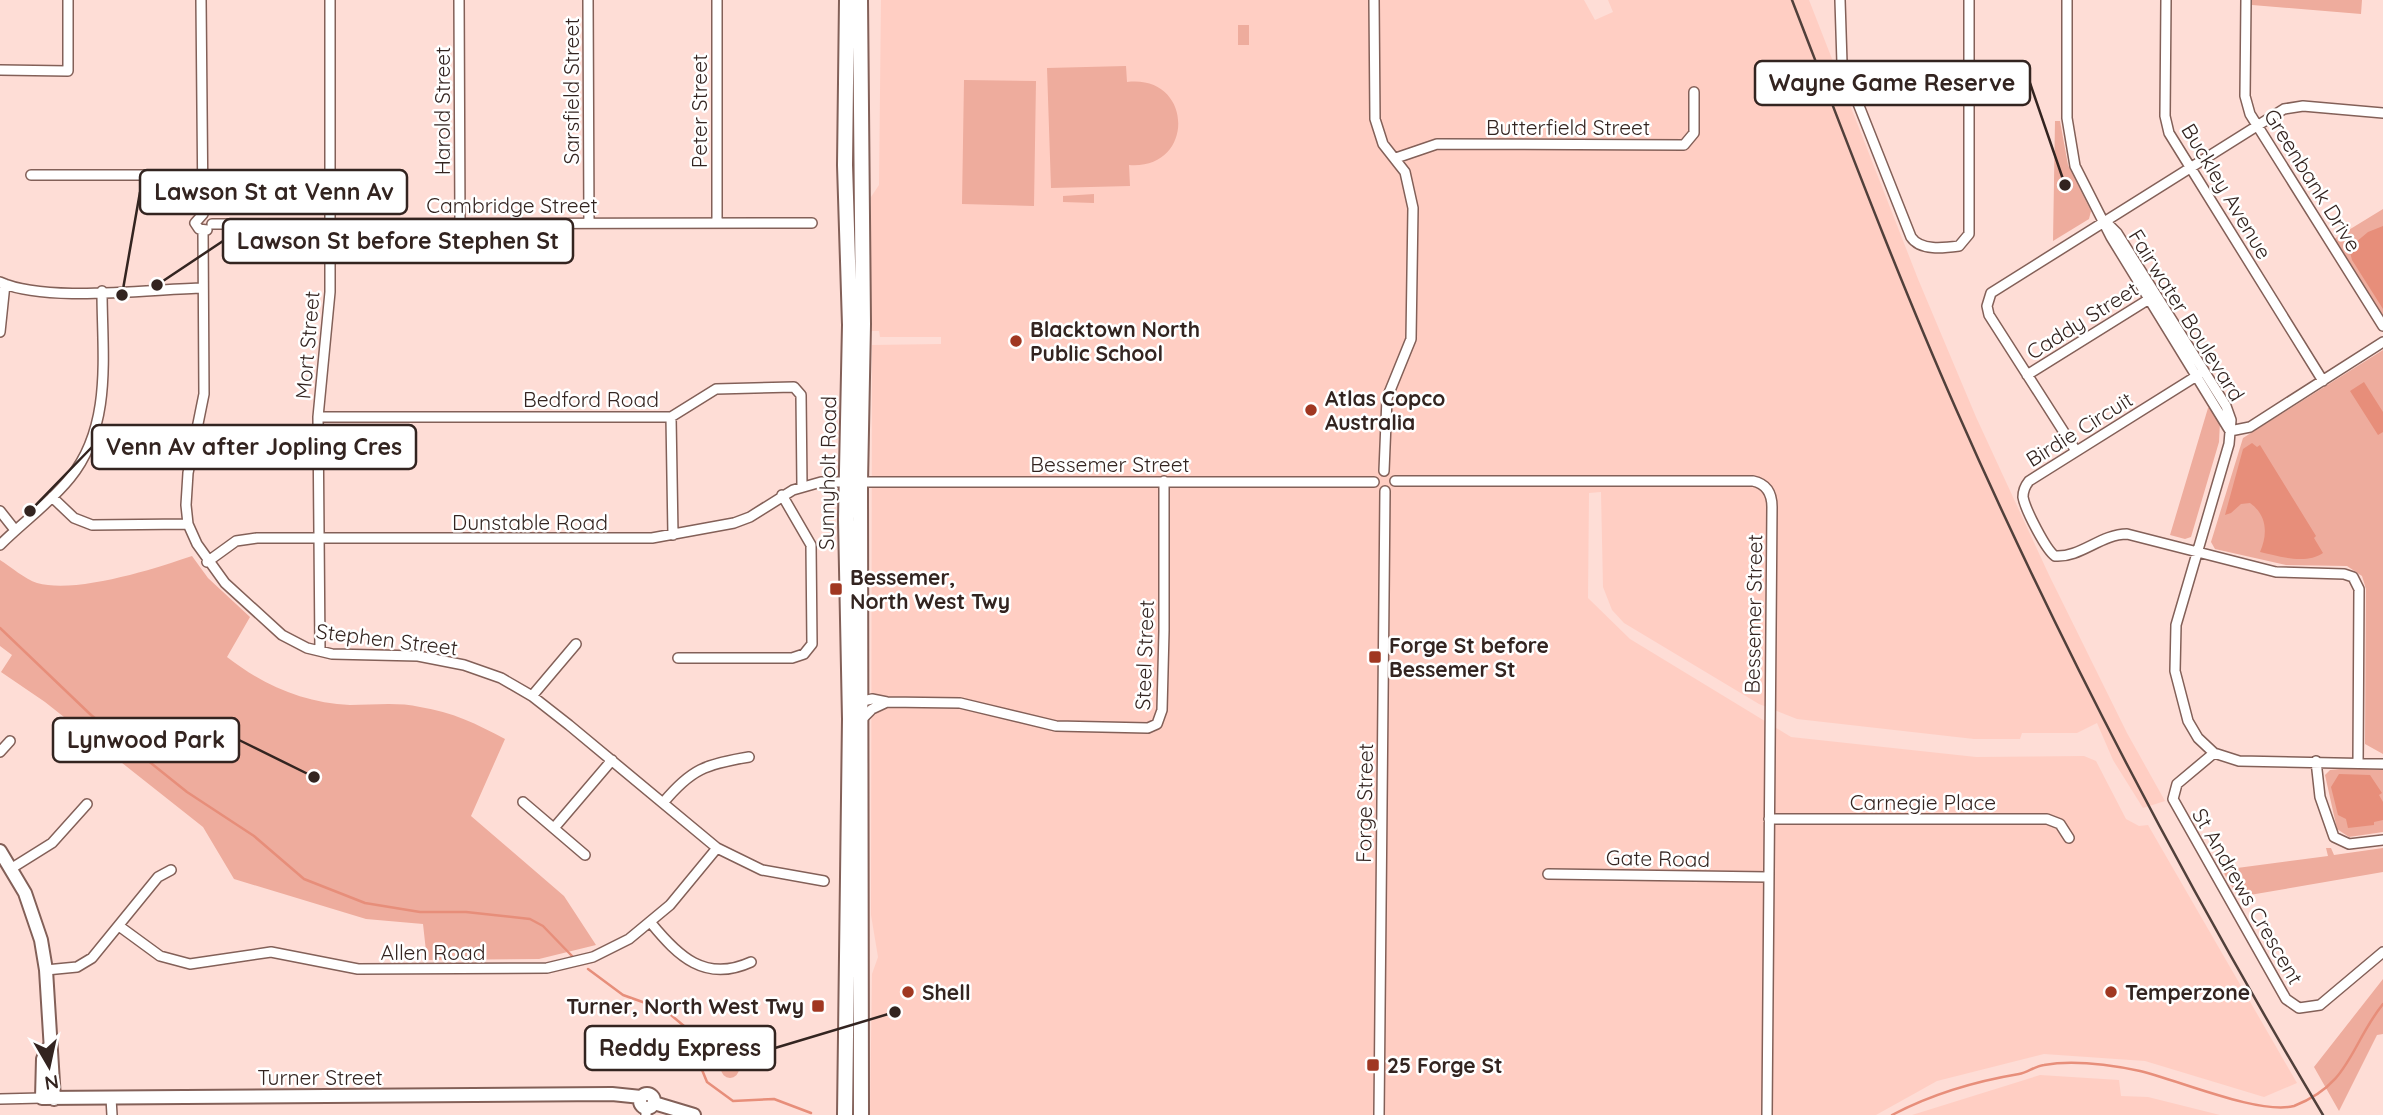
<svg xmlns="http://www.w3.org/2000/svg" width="2383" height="1115" font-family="Quicksand,sans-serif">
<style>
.built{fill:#ffcec3}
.green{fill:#eeac9d}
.water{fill:#e78e7a}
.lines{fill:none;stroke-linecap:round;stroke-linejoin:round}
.stream{stroke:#e78e7a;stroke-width:2.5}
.street-casing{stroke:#836058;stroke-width:12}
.secondary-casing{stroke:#836058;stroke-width:16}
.primary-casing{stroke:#836058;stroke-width:18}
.street{stroke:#fff;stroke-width:9}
.secondary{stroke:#fff;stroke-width:12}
.primary{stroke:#fff;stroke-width:14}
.rail{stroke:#51403b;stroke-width:2.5}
.poi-dot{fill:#a03721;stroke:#fff;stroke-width:2.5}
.labels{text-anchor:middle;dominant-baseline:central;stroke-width:5;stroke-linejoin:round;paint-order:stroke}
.street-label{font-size:21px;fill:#332420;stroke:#fff}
.poi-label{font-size:21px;font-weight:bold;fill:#332420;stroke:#fff;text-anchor:start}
.leader{fill:none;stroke:#332420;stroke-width:2.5}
.callout-dot{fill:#332420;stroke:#fff;stroke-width:2.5}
.callout{fill:#fff;stroke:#332420;stroke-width:2.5}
.callout-label{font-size:23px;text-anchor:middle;font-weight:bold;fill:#332420}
</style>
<rect width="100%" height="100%" fill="#feddd6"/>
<path class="built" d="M 881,0 L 1584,0 L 1595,20 L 1613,12 L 1608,0 L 1809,0 L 1918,279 L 1976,417 L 2049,575 L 2127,733 L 2165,801 L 2143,808 L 2113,760 L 2097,723 L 2077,733 L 2022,733 L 2020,739 L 1974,739 L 1797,719 L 1759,704 L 1624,623 L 1612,610 L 1603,587 L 1601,492 L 1589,493 L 1588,598 L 1630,639 L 1791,737 L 1976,757 L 2084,756 L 2096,761 L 2126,819 L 2139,826 L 2148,825 L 2297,1083 L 2264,1097 L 2145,1061 L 2044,1054 L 1937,1081 L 1876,1115 L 870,1115 L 872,974 L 878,957 L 871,915 L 872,345 L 941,344 L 941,337 L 880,337 L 879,331 L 871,331 L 871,197 L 879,185 Z
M 2040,1075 L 2119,1080 L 2121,1096 L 2148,1097 L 2220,1115 L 1912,1115 Z"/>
<path class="green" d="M 2252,0 L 2362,0 L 2361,14 L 2252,5 Z
M 1238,25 L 1249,25 L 1249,45 L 1238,45 Z
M 1126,66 L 1127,82 C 1194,74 1196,170 1129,165 L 1130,186 L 1051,188 L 1047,68 Z
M 964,80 L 1036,81 L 1034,206 L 962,204 Z
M 2055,121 L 2060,121 L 2068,165 L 2091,211 L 2089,219 L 2053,241 Z
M 1094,194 L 1094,203 L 1063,202 L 1063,196 Z
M 2383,209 L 2383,316 L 2334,239 Z
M 2383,350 L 2383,754 L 2365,744 L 2366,589 L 2362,576 L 2347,566 L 2286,565 L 2215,549 L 2211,542 L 2243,438 Z
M 2214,406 L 2220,422 L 2219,442 L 2191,537 L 2185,539 L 2170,535 L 2208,408 Z
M 192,556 L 208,578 L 250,617 L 227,657 C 263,685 304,703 350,705 C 373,705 398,702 420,707 C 452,712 477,724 505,739 L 471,816 L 564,896 L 596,945 L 539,959 L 427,960 L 423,924 L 366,919 L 234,879 L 203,827 L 45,702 L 1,672 L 12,655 L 0,646 L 0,560 C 11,567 25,579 37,583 C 76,594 154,569 192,556 Z
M 2349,768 L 2383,770 L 2383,832 L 2349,837 L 2337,829 L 2325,775 L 2330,770 Z
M 2326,848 L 2331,848 L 2334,855 L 2383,848 L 2383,872 L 2238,897 L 2222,870 L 2328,856 Z
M 2383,979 L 2383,1034 L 2377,1035 L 2339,1111 L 2314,1067 Z
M721 1069a9 9 0 1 1 18 0a9 9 0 1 1-18 0Z"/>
<path class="water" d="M 2383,226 L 2383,309 L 2352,260 L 2349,248 L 2368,232 Z
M 2364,382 L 2383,412 L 2383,432 L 2378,435 L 2350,391 Z
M 2252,443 L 2257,447 L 2260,445 L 2316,536 L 2314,538 L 2323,553 C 2306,565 2278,556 2260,552 C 2268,534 2267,515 2250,503 L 2241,504 L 2231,513 L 2225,515 L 2243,449 Z
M 2339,774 L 2370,775 L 2382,793 L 2379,795 L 2383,802 L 2383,820 L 2374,822 L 2374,825 L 2348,828 L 2346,819 L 2338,815 L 2331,787 Z"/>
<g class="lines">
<path class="stream" d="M 0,628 L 91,715 L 187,792 L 254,836 L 304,879 L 365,903 L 420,912 L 466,912 L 530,919 L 543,926 L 572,956
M 588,969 L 623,995 L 665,1010 L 684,1026 L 707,1082 L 733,1101 L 774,1099 L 811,1113
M 1892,1115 C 1930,1095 1977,1081 2019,1074 C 2027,1073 2035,1066 2044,1065 C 2073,1060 2111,1065 2140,1071 C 2178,1080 2259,1115 2294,1106 C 2351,1084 2350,1045 2383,1004"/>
<g class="street-casing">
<path id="street" d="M 201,0 L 203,214
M 459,0 L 460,222
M 588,0 L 589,223
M 717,0 L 717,223
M 1374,0 L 1375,119 L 1383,144 L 1405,172 L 1413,208 L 1411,339 L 1387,398 L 1384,471
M 1840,0 L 1842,63 L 1911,237 C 1920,251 1944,248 1959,246 L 1969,234 L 1969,0
M 2067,0 L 2067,118 L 2075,166 L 2111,237 L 2230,431
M 2166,0 L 2165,116 L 2169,133 L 2323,381
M 2246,0 L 2245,96 L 2250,114 L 2383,326
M 0,70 L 68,71 L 68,0
M 1396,158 L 1437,144 L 1684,145 L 1694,133 L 1694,92
M 31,175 L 201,175
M 203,214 L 195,223 L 199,229 L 207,230
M 2105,221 L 2117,233 L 2226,406 L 2231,420 L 2229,444 L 2176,625 L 2175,671 L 2188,721 L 2198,738 L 2214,753 L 2239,761 L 2383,764
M 212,224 L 812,223
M 203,230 L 204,394 L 188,473 L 186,505 L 188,524 L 197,544 L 225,583 L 282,635 L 307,648 L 332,654 L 418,656 L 464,665 L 501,678 L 532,696 L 569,725 L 717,848 L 762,870 L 824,881
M 0,282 C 46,303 151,289 203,288
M 0,332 L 5,284
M 2203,372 L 2029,481 C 2025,486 2023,490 2023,497 C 2025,509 2046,550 2055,556 C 2080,558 2101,534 2127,534 L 2276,572 L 2344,574 L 2353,577 L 2359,589 L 2358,763
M 2027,375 L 2154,296
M 318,417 L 671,417 L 716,389 L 794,387 L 801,395 L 802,486
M 671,417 L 673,535
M 2230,431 L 2250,427 L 2383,342
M 2076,451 L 1989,315 L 1987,306 L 1991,293 L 2284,109 L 2303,106 L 2383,113
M 1395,481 L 1753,481 C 1767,484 1772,494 1772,507 L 1767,1115
M 52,497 L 74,518 L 92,525 L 188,524
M 0,511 L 15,530
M 0,545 C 23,522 50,503 70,478 C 113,425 102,354 102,291
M 207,562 L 236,541 L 257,538 L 652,538 L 734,523 L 750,517 L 793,490 L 821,482 L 1374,482
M 320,651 L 318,417 L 330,292 L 330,0
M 678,658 L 792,658 L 804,654 L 812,644 L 811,545 L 782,495
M 532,696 L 576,644
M 858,702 L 872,699 L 887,702 L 960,703 L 1056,726 L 1148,728 L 1157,724 L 1162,710 L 1164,631 L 1164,481
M 862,719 L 872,709 L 887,702
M 0,752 L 10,741
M 2214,753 L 2177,784 L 2173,799 L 2286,999 L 2299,1008 L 2320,1005 L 2383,952
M 2316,761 L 2320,797 L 2334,837 L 2349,844 L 2383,840
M 523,802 L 585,855
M 663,803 C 691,769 706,764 749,757
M 1769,819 L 2047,819 L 2060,824 L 2069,838
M 554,828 L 612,760
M 12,868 L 52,843 L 87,804
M 1548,874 L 1768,877
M 651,923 C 678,956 705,983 751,962
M 119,926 L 160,956 L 190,964 L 271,952 L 358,969 L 547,968 L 593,957 L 629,939 L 670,905 L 717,848
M 46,970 L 77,967 L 92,958 L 158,877 L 171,870
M 111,1098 L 112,1115
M 0,1099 L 42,1098
M 646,1115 L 646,1108
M 1379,1115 L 1385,491"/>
</g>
<g class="secondary-casing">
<path id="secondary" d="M 0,851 L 25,893 L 41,940 L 46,970 L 54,1099
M 48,1048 L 43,1059 L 42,1098 L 612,1094 L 641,1097
M640 1101a7 7 0 1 1 14 0a7 7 0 1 1-14 0Z
M 654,1103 L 694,1115"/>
</g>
<g class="primary-casing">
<path id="primary" d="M 860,0 L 863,324 L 860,482 L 861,1115
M 845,1115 L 850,719 L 846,519 L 850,325 L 845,165 L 847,0"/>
</g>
<use href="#street" class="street"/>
<use href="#secondary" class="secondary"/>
<use href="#primary" class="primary"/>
<path class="rail" d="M 1792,0 C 1845,137 1897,275 1956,409 C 2063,652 2187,887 2323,1115"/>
</g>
<g class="poi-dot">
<circle cx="1016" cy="341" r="7"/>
<circle cx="1311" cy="410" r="7"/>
<rect x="829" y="582" width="14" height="14" rx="3.5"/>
<rect x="1368" y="650" width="14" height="14" rx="3.5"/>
<circle cx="908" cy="992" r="7"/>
<circle cx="2111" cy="992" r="7"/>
<rect x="811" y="999" width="14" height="14" rx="3.5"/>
<rect x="1366" y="1058" width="14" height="14" rx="3.5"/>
</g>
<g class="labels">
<g class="street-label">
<text transform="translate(571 91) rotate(-90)">Sarsfield Street</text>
<text transform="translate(442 111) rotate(-90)">Harold Street</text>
<text transform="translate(699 111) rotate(-90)">Peter Street</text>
<text x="1568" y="127">Butterfield Street</text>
<text transform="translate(2313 180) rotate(58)">Greenbank Drive</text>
<text transform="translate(2227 191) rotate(59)">Buckley Avenue</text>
<text x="512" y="205">Cambridge Street</text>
<text transform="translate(2187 315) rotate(58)">Fairwater Boulevard</text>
<text transform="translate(2082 320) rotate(-32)">Caddy Street</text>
<text transform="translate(307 345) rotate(-85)">Mort Street</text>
<text x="591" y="399">Bedford Road</text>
<text transform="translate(2079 429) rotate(-32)">Birdie Circuit</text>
<text x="1110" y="464">Bessemer Street</text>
<text transform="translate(827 473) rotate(-89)">Sunnyholt Road</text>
<text x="530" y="522">Dunstable Road</text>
<text transform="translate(1753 614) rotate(-89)">Bessemer Street</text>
<text transform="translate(387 639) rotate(7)">Stephen Street</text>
<text transform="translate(1144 655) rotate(-88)">Steel Street</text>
<text x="1923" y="802">Carnegie Place</text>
<text transform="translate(1364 803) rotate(-89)">Forge Street</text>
<text transform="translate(1658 858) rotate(1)">Gate Road</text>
<text transform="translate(2248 896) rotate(60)">St Andrews Crescent</text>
<text x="433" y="952">Allen Road</text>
<text x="320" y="1077">Turner Street</text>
</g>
<g class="poi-label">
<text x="1030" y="329">Blacktown North<tspan x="1030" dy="24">Public School</tspan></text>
<text x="1325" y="398">Atlas Copco<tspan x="1325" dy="24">Australia</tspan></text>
<text x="850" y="577">Bessemer,<tspan x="850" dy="24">North West Twy</tspan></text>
<text x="1389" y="645">Forge St before<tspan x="1389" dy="24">Bessemer St</tspan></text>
<text x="922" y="992">Shell</text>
<text x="2125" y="992">Temperzone</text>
<text x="804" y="1006" text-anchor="end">Turner, North West Twy</text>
<text x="1387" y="1065">25 Forge St</text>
</g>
</g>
<path class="leader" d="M2065 185L2030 83M122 295L140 192M157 285L223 241M30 511L92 447M314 777L239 740M895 1012L775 1048"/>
<g class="callout-dot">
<circle cx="2065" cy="185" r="7"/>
<circle cx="122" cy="295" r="7"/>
<circle cx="157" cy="285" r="7"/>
<circle cx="30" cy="511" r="7"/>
<circle cx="314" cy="777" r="7"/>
<circle cx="895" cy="1012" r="7"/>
</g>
<g class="callout">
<rect x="1755" y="61" width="275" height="44" rx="7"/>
<rect x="140" y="170" width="267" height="44" rx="7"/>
<rect x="223" y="219" width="350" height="44" rx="7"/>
<rect x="92" y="425" width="324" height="44" rx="7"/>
<rect x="53" y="718" width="186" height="44" rx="7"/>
<rect x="585" y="1026" width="190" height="44" rx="7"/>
</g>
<g class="callout-label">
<text x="1892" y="91">Wayne Game Reserve</text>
<text x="274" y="200">Lawson St at Venn Av</text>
<text x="398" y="249">Lawson St before Stephen St</text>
<text x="254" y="455">Venn Av after Jopling Cres</text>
<text x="146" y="748">Lynwood Park</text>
<text x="680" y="1056">Reddy Express</text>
</g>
<g transform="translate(49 1066) rotate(171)" stroke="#ffffff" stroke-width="5" paint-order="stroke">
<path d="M0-5L12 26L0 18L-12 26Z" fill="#332420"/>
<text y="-10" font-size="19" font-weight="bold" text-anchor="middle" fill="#332420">N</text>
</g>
</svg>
